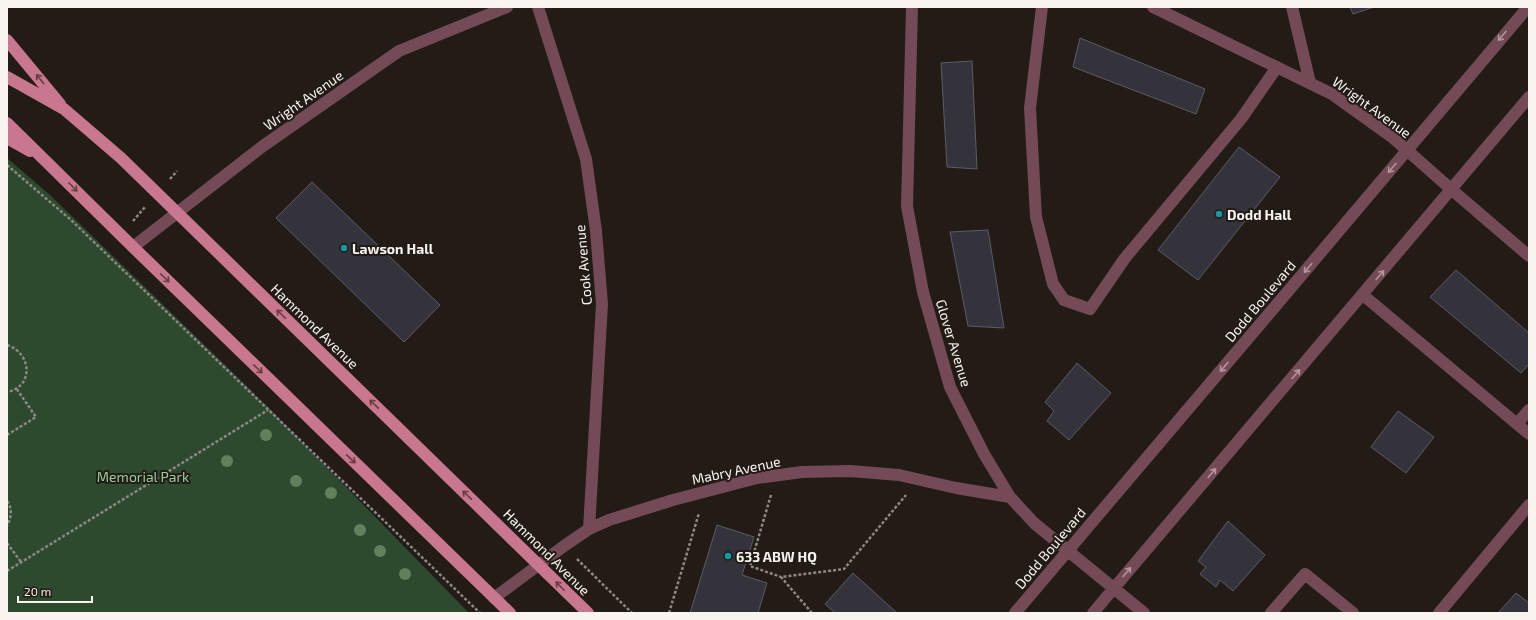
<svg xmlns="http://www.w3.org/2000/svg" width="1536" height="620" font-family="'Exo 2',sans-serif">
<style>
.green{fill:#2d4a2f}
.building{fill:#34333b;stroke:#5d5c65}
.lines{fill:none;stroke-linecap:round;stroke-linejoin:round}
.path{stroke:#8e8883;stroke-width:2.5;stroke-dasharray:3 2;stroke-linecap:butt}
.minor{stroke:#734a56;stroke-width:12}
.major{stroke:#c9768f;stroke-width:12}
.tree{fill:#627f5e}
.oneway{stroke:#af969b}
.oneway2{stroke:#653f46}
.culture-dot{fill:#0f9aa8;stroke:#221b16;stroke-width:1.5}
.labels{text-anchor:middle;dominant-baseline:central;stroke-width:4;stroke-linejoin:round;paint-order:stroke}
.street-label{font-size:14px;fill:#f9f4f0;stroke:#221b16}
.poi-label{font-size:14px;font-weight:bold;fill:#f9f4f0;stroke:#221b16;text-anchor:start}
.park-label{font-size:14px;fill:#96d099;stroke:#221b16}
</style>
<rect width="100%" height="100%" fill="#221b16"/>
<path class="green" d="M 7,158 L 50,195 L 151,293 L 270,409 L 469,613 L 7,613 Z"/>
<path class="building" d="M 1350,7 L 1374,7 L 1353,14 Z
M 1080,38 L 1205,89 L 1196,114 L 1073,67 Z
M 972,61 L 977,169 L 947,167 L 941,63 Z
M 1239,147 L 1280,177 L 1198,280 L 1158,250 Z
M 312,182 L 440,305 L 404,342 L 276,218 Z
M 988,230 L 1004,328 L 968,326 L 950,232 Z
M 1456,270 L 1529,333 L 1529,364 L 1521,373 L 1430,297 Z
M 1077,363 L 1111,393 L 1069,440 L 1047,421 L 1054,411 L 1045,402 Z
M 1398,411 L 1434,437 L 1406,473 L 1371,447 Z
M 1228,521 L 1265,555 L 1233,591 L 1220,580 L 1216,587 L 1200,574 L 1206,567 L 1198,561 Z
M 717,525 L 754,537 L 742,575 L 767,583 L 758,613 L 690,613 Z
M 853,573 L 897,613 L 835,613 L 825,604 Z
M 1516,593 L 1529,603 L 1529,613 L 1498,613 Z"/>
<g class="lines">
<path class="path" d="M 7,165 L 71,220 L 480,613
M 170,179 L 177,171
M 133,221 L 145,207
M 7,345 C 32,353 34,387 7,392
M 7,435 L 36,417 L 16,388
M 771,495 L 750,566 L 781,577
M 7,501 C 13,509 11,518 7,526
M 7,543 L 21,562
M 577,559 L 632,613
M 7,571 L 268,410
M 669,613 L 699,513
M 812,613 L 781,577 L 844,569 L 906,495"/>
<path class="minor" d="M 538,7 L 586,159 L 596,231 L 602,304 L 589,529
M 912,7 L 907,206 L 923,292 L 950,387 L 984,454 L 1010,497 L 1034,523 L 1144,613
M 1042,7 L 1030,108 L 1036,217 L 1053,284 L 1064,300 L 1090,309 L 1125,258 L 1241,119 L 1277,67
M 1153,7 L 1332,94 L 1392,137 L 1452,190 L 1529,256
M 1292,7 L 1310,83
M 133,247 L 263,146 L 399,51 L 507,7
M 1363,295 L 1517,424 L 1529,410
M 1517,424 L 1529,434
M 494,598 L 564,546 L 589,529 L 609,520 L 673,500 L 757,478 L 802,472 L 850,471 L 899,475 L 956,488 L 1010,497
M 1015,613 L 1273,309 L 1528,7
M 1093,613 L 1529,97
M 1271,613 L 1305,574 L 1353,613
M 1439,613 L 1529,505"/>
<path class="major" d="M 7,40 L 60,104
M 7,77 L 64,109 L 121,158 L 588,613
M 7,123 L 133,247 L 510,613
M 7,138 L 30,151"/>
</g>
<g class="tree">
<circle cx="266" cy="435" r="6"/>
<circle cx="227" cy="461" r="6"/>
<circle cx="296" cy="481" r="6"/>
<circle cx="331" cy="493" r="6"/>
<circle cx="360" cy="530" r="6"/>
<circle cx="380" cy="551" r="6"/>
<circle cx="405" cy="574" r="6"/>
</g>
<defs><path id="oneway-shaft" d="M-6 0H5M1.5-3L5.5 0L1.5 3" fill="none" stroke-width="1.6" stroke-linecap="round" stroke-linejoin="round"/></defs>
<g class="oneway">
<use href="#oneway-shaft" transform="translate(1502 36) rotate(131)"/>
<use href="#oneway-shaft" transform="translate(1392 168) rotate(130)"/>
<use href="#oneway-shaft" transform="translate(1308 268) rotate(130)"/>
<use href="#oneway-shaft" transform="translate(1380 275) rotate(-50)"/>
<use href="#oneway-shaft" transform="translate(1224 367) rotate(131)"/>
<use href="#oneway-shaft" transform="translate(1296 374) rotate(-50)"/>
<use href="#oneway-shaft" transform="translate(1212 473) rotate(-50)"/>
<use href="#oneway-shaft" transform="translate(1127 572) rotate(-50)"/>
</g>
<g class="oneway2">
<use href="#oneway-shaft" transform="translate(40 79) rotate(-129)"/>
<use href="#oneway-shaft" transform="translate(73 187) rotate(45)"/>
<use href="#oneway-shaft" transform="translate(165 278) rotate(44)"/>
<use href="#oneway-shaft" transform="translate(281 314) rotate(-136)"/>
<use href="#oneway-shaft" transform="translate(258 369) rotate(44)"/>
<use href="#oneway-shaft" transform="translate(374 404) rotate(-136)"/>
<use href="#oneway-shaft" transform="translate(351 459) rotate(44)"/>
<use href="#oneway-shaft" transform="translate(467 495) rotate(-136)"/>
<use href="#oneway-shaft" transform="translate(560 586) rotate(-135)"/>
</g>
<g class="culture-dot">
<circle cx="1219" cy="214" r="4"/>
<circle cx="344" cy="248" r="4"/>
<circle cx="728" cy="556" r="4"/>
</g>
<g class="labels">
<g class="street-label">
<text transform="translate(303 100) rotate(-35)">Wright Avenue</text>
<text transform="translate(1372 107) rotate(36)">Wright Avenue</text>
<text transform="translate(583 265) rotate(-95)">Cook Avenue</text>
<text transform="translate(1260 301) rotate(-50)">Dodd Boulevard</text>
<text transform="translate(315 326) rotate(44)">Hammond Avenue</text>
<text transform="translate(954 343) rotate(73)">Glover Avenue</text>
<text transform="translate(736 470) rotate(-12)">Mabry Avenue</text>
<text transform="translate(1050 548) rotate(-50)">Dodd Boulevard</text>
<text transform="translate(547 552) rotate(45)">Hammond Avenue</text>
</g>
<g class="poi-label">
<text x="1227" y="214">Dodd Hall</text>
<text x="352" y="248">Lawson Hall</text>
<text x="736" y="556">633 ABW HQ</text>
</g>
<g class="park-label">
<text x="143" y="476">Memorial Park</text>
</g>
</g>
<rect width="1536" height="620" fill="none" stroke="#f9f4f0" stroke-width="16"/>
<path d="M18 596v6h74v-6" fill="none" stroke="#f9f4f0" stroke-width="2"/>
<text x="24" y="596" font-size="12" fill="#f9f4f0" stroke="#221b16" stroke-width="3" paint-order="stroke">20 m</text>
</svg>
